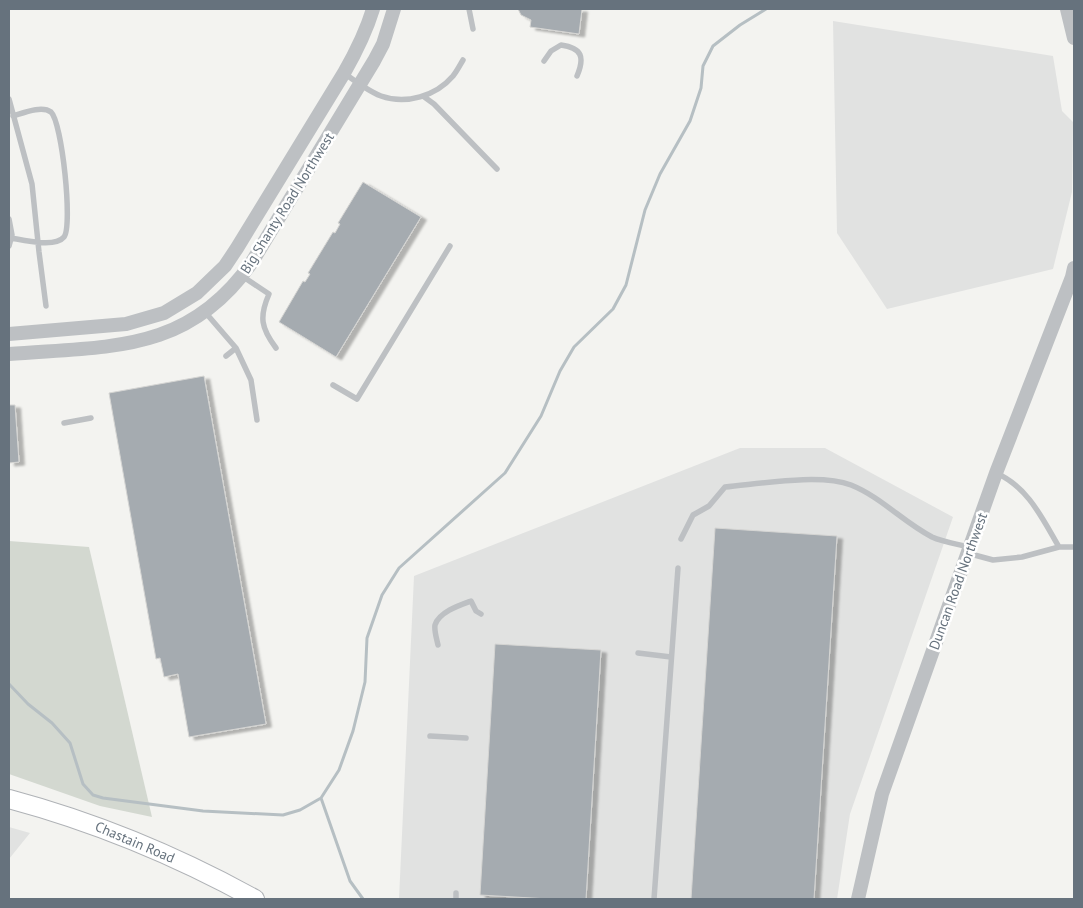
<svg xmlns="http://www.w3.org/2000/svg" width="1083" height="908" font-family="'PT Sans',sans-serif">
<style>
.built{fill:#e1e2e1}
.green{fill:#d3d8d0}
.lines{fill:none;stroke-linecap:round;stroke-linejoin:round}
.stream{stroke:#b6bfc3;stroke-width:3}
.building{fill:#a5abb0;stroke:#d5d5d3;filter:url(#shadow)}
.primary-casing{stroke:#afb2b6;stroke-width:20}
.service{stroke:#bdc0c3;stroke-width:5.5}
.tertiary{stroke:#bdc0c3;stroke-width:14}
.primary{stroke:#fff;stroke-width:18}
.labels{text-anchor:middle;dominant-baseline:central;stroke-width:5;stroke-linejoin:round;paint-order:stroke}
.street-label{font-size:14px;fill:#66727d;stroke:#fff}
</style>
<defs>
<filter id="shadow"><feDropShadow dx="5.5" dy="3" stdDeviation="1" flood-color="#0004"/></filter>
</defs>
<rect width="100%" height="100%" fill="#f3f3f0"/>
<path class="built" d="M 833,21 L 1053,56 L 1062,111 L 1073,122 L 1072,192 L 1053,269 L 887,309 L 837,233 Z
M 740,448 L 825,448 L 953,517 L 850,814 L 837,899 L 399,899 L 414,576 Z
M 9,827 L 30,833 L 9,859 Z"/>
<path class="green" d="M 9,541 L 89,547 L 152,817 L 100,806 L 9,774 Z"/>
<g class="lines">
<path class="stream" d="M 9,684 L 28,704 L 52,723 L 70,743 L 83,784 L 93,795 L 103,798 L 203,811 L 283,815 L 300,810 L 321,798 L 339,770 L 353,731 L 365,682 L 367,638 L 382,595 L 399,568 L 505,473 L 541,416 L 560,371 L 574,347 L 613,309 L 626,285 L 645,210 L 660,174 L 690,121 L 701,88 L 703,66 L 713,46 L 740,25 L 766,9
M 321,798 L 350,881 L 363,899"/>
</g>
<path class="building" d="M 518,9 L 582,9 L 579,34 L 530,27 L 531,20 L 521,15 Z
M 363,182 L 421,217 L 336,357 L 279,322 L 303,281 L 305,282 L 310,274 L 308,273 L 333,232 L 335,233 L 340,224 L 338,223 Z
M 204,376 L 266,724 L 189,737 L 178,674 L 164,677 L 160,658 L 156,659 L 109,393 Z
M 9,405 L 15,405 L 19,462 L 9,463 Z
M 715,528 L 837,536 L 814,899 L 691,899 Z
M 495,644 L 601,650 L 586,899 L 549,899 L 480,895 Z"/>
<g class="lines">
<g class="primary-casing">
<path id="primary" d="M 9,799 C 95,822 177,856 255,899"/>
</g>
<path class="service" d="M 469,9 L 473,29
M 544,61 L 551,51 L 561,45 C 582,48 585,57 577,76
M 344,73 C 356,82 368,91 381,96 C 406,105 436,96 453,76 C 457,71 460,65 463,60
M 423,96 L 434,104 L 497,169
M 9,99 L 32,184 L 39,252 L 46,306
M 9,219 L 12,235 L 9,246
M 11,238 C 23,240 55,248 64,237 C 73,226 62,122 51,112 C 42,105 23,113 13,116
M 242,276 L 269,294 C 259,317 261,328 276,348
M 205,312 L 236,348 L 226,356
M 236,348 L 251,380 L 257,420
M 333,385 L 357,399 L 450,246
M 64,423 L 91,418
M 996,473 C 1028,487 1042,518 1059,547 L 1074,547
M 681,539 L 693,515 L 709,506 L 725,487 C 759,484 820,473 851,485 C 881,497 903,522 932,537 C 943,542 957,544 969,547
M 967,553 L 993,560 L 1022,557 L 1059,547
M 438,645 C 437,640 434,631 435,625 C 439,612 460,605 471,601 L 476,611 L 481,614
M 638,653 L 671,657
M 430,736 L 466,738
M 456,899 L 456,893
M 654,899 L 678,568"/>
<path class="tertiary" d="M 1067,9 L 1074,38
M 9,334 L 126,324 L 164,313 L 197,293 L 225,266 L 237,248 L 344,73 C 356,52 366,32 373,9
M 9,354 C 109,346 188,354 252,262 L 374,61 L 383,44 L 394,9
M 858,899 L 882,794 L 996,473 L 1072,277 L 1074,268"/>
<use href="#primary" class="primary"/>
</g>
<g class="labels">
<g class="street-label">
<text transform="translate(287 203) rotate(-58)">Big Shanty Road Northwest</text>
<text transform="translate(958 581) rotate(-70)">Duncan Road Northwest</text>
<text transform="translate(135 842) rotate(23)">Chastain Road</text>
</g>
</g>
<rect width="1083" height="908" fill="none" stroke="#66727d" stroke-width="20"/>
</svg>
